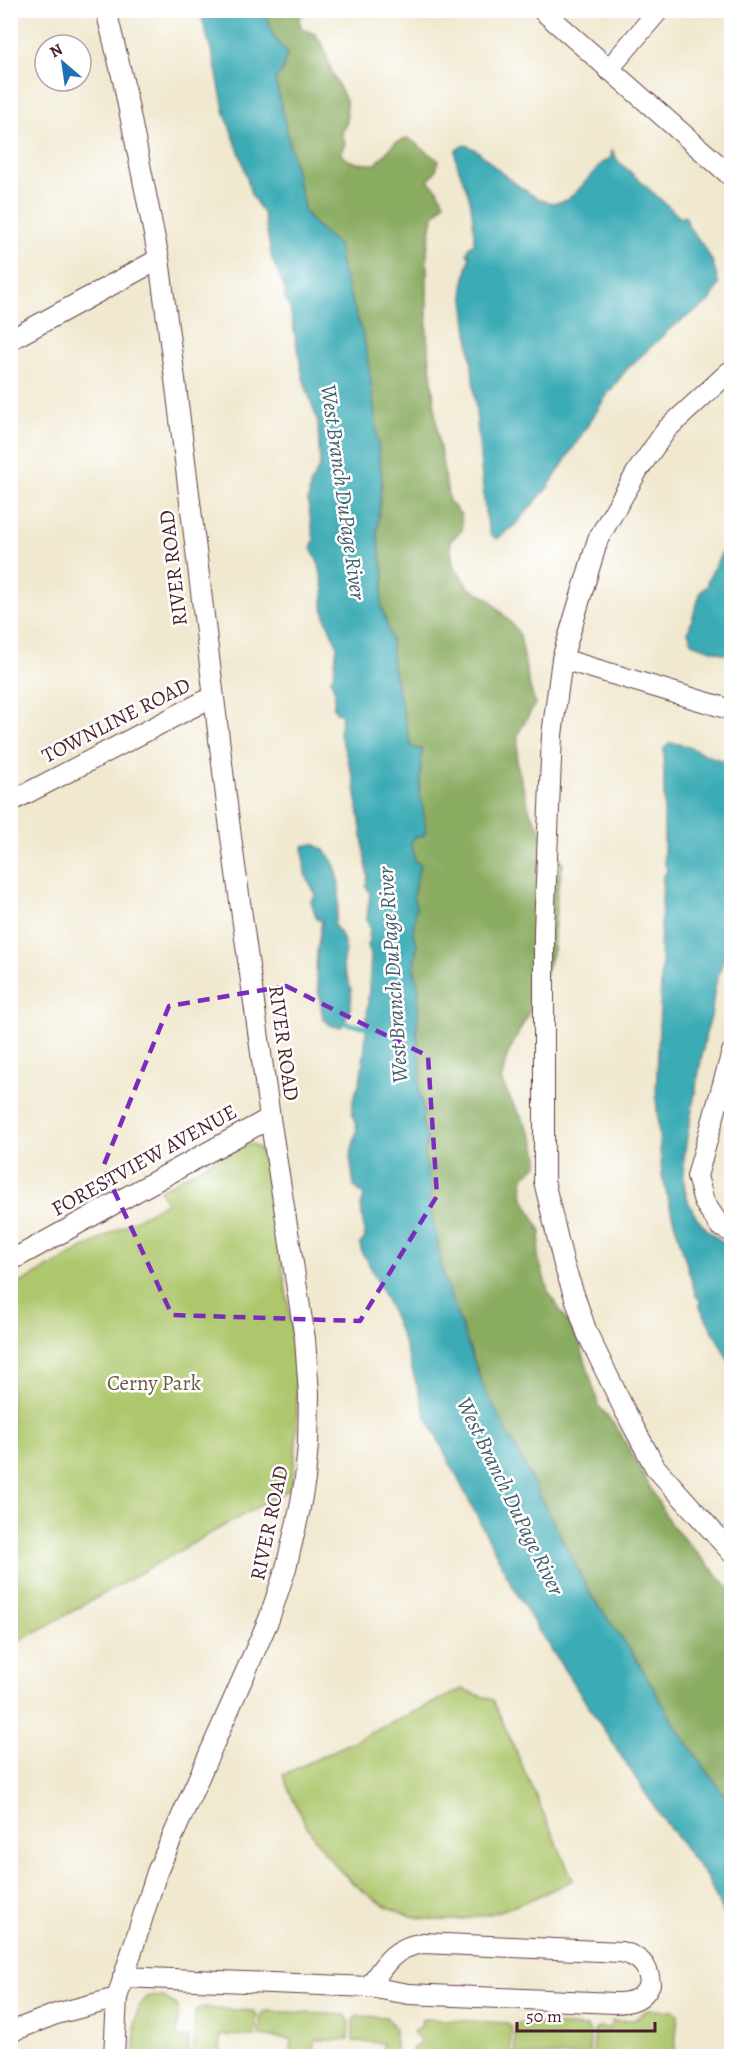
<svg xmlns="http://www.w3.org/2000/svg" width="742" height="2067" font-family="Alegreya,serif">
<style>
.green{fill:#aec76d;stroke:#7c734c;stroke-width:1.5}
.forest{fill:#8aac60;stroke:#6a6646;stroke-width:1.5}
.water{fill:#3aabb6;stroke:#426570;stroke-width:1.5}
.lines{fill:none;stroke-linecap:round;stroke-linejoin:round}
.stream{stroke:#3aabb6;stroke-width:5}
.minor-casing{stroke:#633d44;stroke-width:22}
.minor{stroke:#fff;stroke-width:20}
.marked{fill:none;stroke:#7b2cbf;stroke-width:4.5;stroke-dasharray:12 8;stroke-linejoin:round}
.labels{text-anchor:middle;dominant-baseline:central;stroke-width:5;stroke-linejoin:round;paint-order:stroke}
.street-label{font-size:21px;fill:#4a1f2b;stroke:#fff}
.park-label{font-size:21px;fill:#6d5a42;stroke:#fff}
.water-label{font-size:22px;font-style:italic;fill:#435e6a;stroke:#fff}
</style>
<rect width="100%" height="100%" fill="#fff"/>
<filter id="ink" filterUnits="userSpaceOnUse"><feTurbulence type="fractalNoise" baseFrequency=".0167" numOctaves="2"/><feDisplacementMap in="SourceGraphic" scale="12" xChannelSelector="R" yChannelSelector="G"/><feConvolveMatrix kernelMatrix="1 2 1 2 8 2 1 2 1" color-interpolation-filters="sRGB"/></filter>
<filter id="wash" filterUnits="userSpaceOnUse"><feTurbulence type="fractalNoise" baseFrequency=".008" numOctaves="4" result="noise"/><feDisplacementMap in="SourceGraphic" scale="24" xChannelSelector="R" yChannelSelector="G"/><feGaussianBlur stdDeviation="1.35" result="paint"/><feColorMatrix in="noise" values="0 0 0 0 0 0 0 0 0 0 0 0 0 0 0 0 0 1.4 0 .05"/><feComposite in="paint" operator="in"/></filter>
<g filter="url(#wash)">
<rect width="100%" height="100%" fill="#f0e8cf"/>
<path class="green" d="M 252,1144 C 262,1149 264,1157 266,1168 C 282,1273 309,1381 291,1488 L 11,1646 L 11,1288 L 166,1203 L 160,1190 L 233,1149 Z
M 462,1689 L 493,1700 L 573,1880 C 534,1899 483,1923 438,1920 C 360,1916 308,1842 283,1775 Z
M 149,1996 L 163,1997 L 178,2006 L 177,2037 L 189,2037 L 188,2056 L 135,2056 C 136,2037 130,2007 149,1996 Z
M 200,2008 L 253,2011 L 257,2015 L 255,2036 L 221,2035 L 220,2054 L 217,2056 L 193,2056 L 195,2012 Z
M 647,2010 L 674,2010 L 678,2015 L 674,2056 L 593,2056 L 594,2031 L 598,2027 L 611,2028 L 612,2021 L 634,2020 Z
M 265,2011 L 345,2015 L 349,2020 L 348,2040 L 315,2040 L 314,2056 L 291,2056 L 291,2039 L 259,2036 L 261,2015 Z
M 357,2016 L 386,2017 L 395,2028 L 395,2056 L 383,2056 L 383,2043 L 353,2041 L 353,2020 Z
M 423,2019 L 508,2023 L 511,2027 L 511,2056 L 412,2056 L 412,2049 L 421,2042 L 413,2032 L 422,2025 L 421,2021 Z
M 519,2023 L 587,2027 L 590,2032 L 589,2056 L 515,2055 L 515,2027 Z"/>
<path class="forest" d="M 265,11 L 317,11 L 302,14 L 299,20 L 302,29 L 315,34 L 323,45 L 332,73 L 346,100 L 347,121 L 342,133 L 345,144 L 341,155 C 352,164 362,164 376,164 L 395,143 L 408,138 L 439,161 L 435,172 L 428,181 L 438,190 L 444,203 L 433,217 L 427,250 L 427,335 L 438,437 L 449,501 L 461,515 L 462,530 L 450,541 L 453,564 L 469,588 L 489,599 L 511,623 L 520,635 L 528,680 L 535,704 L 518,734 L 517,764 L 530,812 L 543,834 L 556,845 L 563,864 L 557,893 L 553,950 L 540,990 L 507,1056 L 501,1081 C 506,1089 509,1098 515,1107 C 527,1127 538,1138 538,1164 L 524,1177 L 522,1195 L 541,1232 L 538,1257 L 548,1291 L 579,1341 L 599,1406 L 619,1431 L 671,1525 L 731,1590 L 731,1804 L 681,1735 L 633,1654 L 592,1597 L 483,1386 L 444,1278 L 429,1199 L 432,1191 L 424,1156 L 427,1140 L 422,1121 L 424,1112 L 419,1091 L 421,1063 L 417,1034 L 419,990 L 414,968 L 417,944 L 413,932 L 416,906 L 413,896 L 420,865 L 415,861 L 411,842 L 415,837 L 423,836 L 419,797 L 422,749 L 413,748 L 410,743 L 393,667 L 391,640 L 381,604 L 384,576 L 377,534 L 382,479 L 364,339 L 342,270 L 338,245 L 315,225 L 305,212 L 275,79 L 282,72 L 287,53 L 274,37 Z"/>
<path class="water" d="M 200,11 L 265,11 L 274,37 L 287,53 L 282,72 L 275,79 L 305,212 L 315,225 L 338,245 L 342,270 L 364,339 L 370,372 L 382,479 L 377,534 L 384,576 L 381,604 L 391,640 L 393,667 L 410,743 L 413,748 L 422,749 L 419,797 L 422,800 L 426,833 L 423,836 L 415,837 L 411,842 L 415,861 L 420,865 L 413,896 L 416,906 L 413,932 L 417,944 L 414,968 L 419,989 L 417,1034 L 421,1063 L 419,1091 L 424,1112 L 422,1121 L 427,1140 L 424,1156 L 432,1191 L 429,1199 L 444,1278 L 483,1386 L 592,1597 L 633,1654 L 681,1735 L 731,1804 L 731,1929 L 707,1878 L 660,1815 L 537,1628 L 512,1585 L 426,1416 L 405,1346 L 391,1310 L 366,1258 L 362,1254 L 360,1244 L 365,1238 L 361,1206 L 364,1196 L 354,1186 L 350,1157 L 357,1130 L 352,1112 L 353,1100 L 360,1081 L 365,1048 L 371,956 L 368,945 L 370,929 L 367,919 L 370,893 L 366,886 L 368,877 L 354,780 L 339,732 L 342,716 C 330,708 334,705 335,694 C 335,689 332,684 331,679 L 334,673 L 337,645 L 325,617 L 323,606 L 324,589 L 319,565 L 311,548 L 314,540 L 308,503 L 310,486 L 320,465 L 318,422 L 303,378 L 290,309 L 285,298 L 285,289 L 272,259 L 264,215 L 251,194 L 243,163 L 225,114 L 215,64 Z
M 464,145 C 477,147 488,161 498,170 C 506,177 535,199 544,201 C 577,212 587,168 611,158 L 612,150 L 618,161 L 681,218 L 684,216 L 687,219 L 688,226 L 705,248 L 713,263 L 719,285 L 710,301 L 671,328 L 627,369 L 609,392 L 548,487 L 516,524 L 497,539 L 490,534 L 485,511 L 472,367 L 464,299 L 463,287 L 470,255 L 467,254 L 469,247 L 474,243 C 474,228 473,214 470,200 C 467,186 453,162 456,150 Z
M 731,540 L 732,656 L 731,656 L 693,644 L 688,632 L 701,591 L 709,584 L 707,582 L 721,554 Z
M 669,743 C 692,743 710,761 731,762 L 731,934 L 715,987 L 711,1017 L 706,1033 C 701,1060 696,1087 691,1115 C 680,1173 673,1213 731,1247 L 731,1365 L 700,1307 L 700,1300 L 696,1296 L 672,1214 L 662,1175 L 656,1095 L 662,960 L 660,953 L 663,875 L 666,873 L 667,868 L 664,863 L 664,749 Z
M 313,844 C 344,856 342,897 334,925 L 342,936 L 346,951 C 337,968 349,975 351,991 C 353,1004 348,1017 341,1027 L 331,1026 L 323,1018 L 316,976 L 317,952 L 322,920 L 317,920 L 311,901 L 316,895 L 305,874 L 303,846 Z"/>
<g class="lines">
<path class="stream" d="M 344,1023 L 372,1028"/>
</g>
</g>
<g filter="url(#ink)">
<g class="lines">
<g class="minor-casing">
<path id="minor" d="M 106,10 L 123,80 L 159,259 L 176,387 L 231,837 L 270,1118 L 305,1339 L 309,1394 L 308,1444 L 305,1479 L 299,1513 L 286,1568 L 269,1619 L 157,1872 L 117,1998 L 114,2056
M 542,10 L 732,177
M 608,70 L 659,10
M 10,340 L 159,259
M 562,659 L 598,539 L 638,470 L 667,429 L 729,372
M 732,710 L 562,659 L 552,735 L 544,930 L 544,1181 L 564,1265 L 587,1333 L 624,1409 L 655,1467 L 732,1553
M 10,802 L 212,697
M 732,1052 L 697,1176 L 704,1202 L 720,1226 L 732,1232
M 10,1261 L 270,1118
M 123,1977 L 369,1987 L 409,1994 L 614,2003 C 630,2003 643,2000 650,1984 C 649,1965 639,1956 621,1952 L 423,1943 C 393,1948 385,1963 369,1987
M 10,2032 L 56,2014 L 117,1998"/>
</g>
<use href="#minor" class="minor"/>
</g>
</g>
<path class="marked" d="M 286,986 L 428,1056 L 437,1196 L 360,1321 L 172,1315 L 103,1167 L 169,1006 Z"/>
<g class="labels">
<g class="street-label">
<text transform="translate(173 568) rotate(-97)">RIVER ROAD</text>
<text transform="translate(116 720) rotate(-27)">TOWNLINE ROAD</text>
<text transform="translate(284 1043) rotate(82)">RIVER ROAD</text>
<text transform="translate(144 1160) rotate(-29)">FORESTVIEW AVENUE</text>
<text transform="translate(269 1523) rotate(-78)">RIVER ROAD</text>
</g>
<g class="park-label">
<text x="154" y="1383">Cerny Park</text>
</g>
<g class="water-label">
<text transform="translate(343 492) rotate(82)">West Branch DuPage River</text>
<text transform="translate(393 975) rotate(-94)">West Branch DuPage River</text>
<text transform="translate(510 1496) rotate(64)">West Branch DuPage River</text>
</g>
</g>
<rect width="742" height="2067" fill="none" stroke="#fff" stroke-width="36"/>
<g transform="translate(63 63) rotate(331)"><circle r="28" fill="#ffffff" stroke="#b7a5aa" stroke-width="1.5"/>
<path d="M0-4.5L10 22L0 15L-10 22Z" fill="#1f6fb2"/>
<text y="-9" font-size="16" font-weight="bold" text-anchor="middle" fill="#4a1f2b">N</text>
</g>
<path d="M517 2022v9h138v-9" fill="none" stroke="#4a1f2b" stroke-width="3"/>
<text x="526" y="2022" font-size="18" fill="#4a1f2b" stroke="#ffffff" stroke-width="4.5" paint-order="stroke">50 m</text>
</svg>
